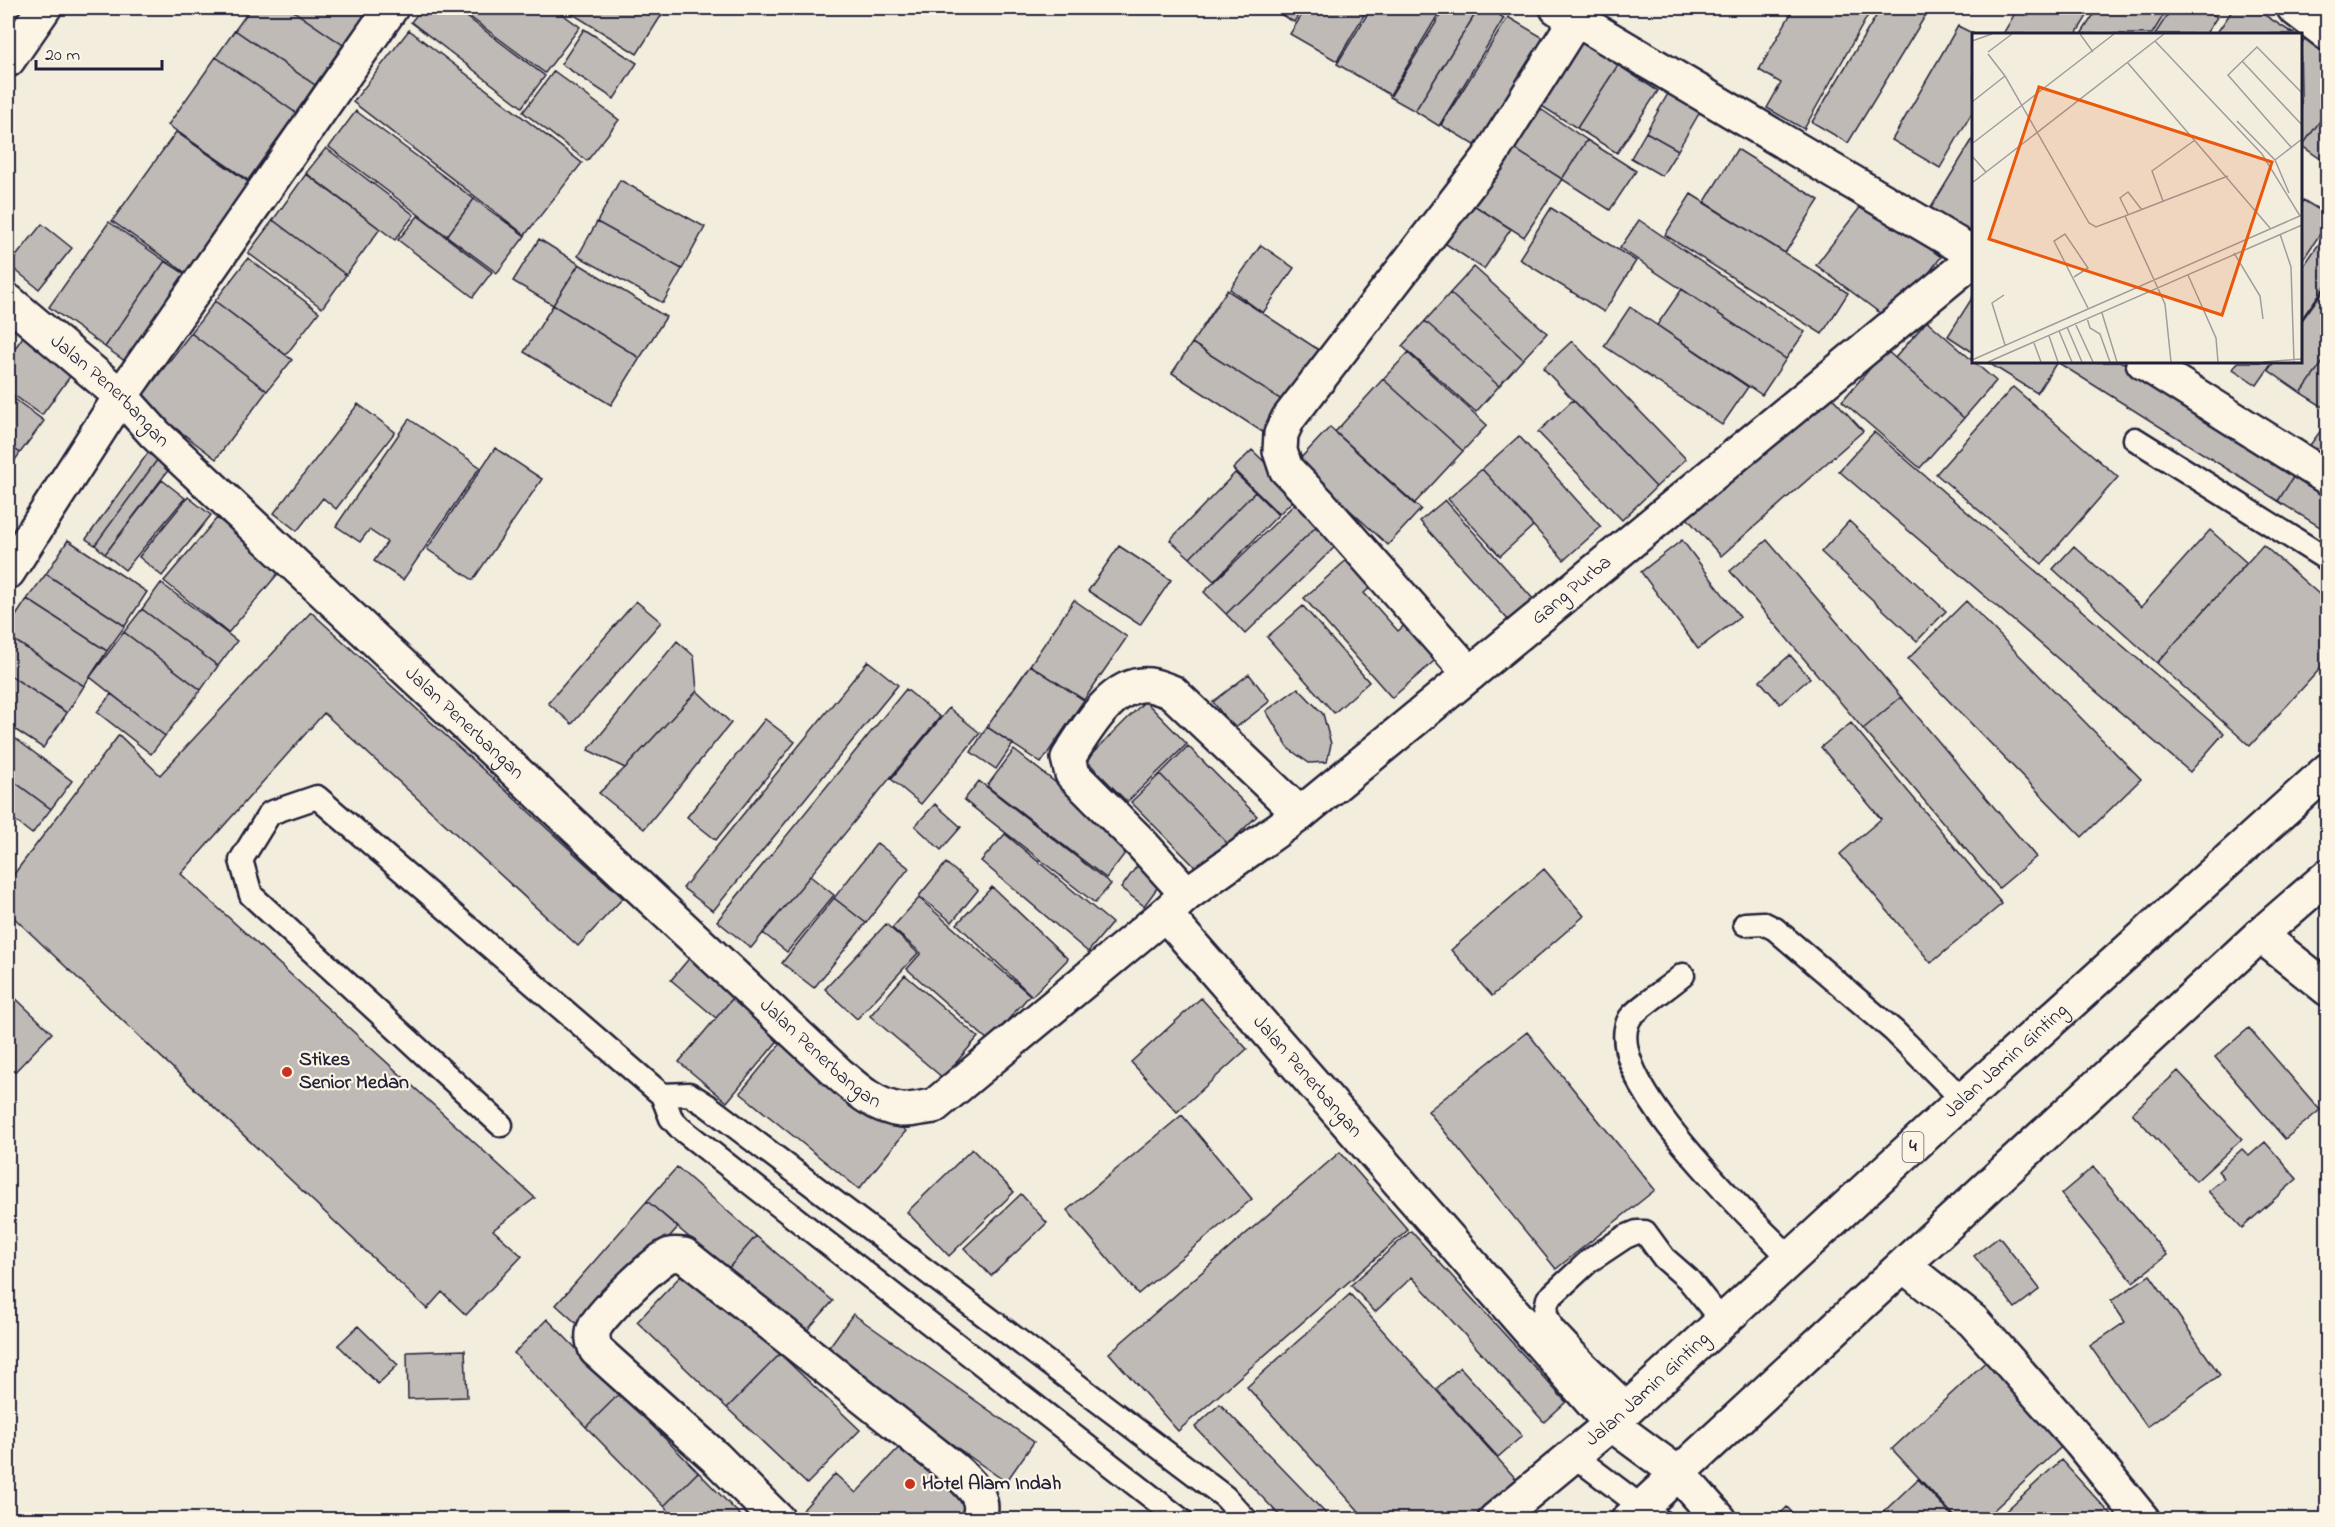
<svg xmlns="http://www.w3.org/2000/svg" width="2335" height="1527" font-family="'Indie Flower',sans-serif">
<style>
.building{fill:#bfbab6;stroke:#22223b;stroke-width:1.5}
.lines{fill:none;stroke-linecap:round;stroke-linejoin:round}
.service-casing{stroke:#22223b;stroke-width:27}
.minor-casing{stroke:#22223b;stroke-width:38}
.trunk-casing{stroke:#22223b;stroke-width:38}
.service{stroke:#fcf5e5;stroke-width:22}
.minor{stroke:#fcf5e5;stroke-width:33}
.trunk{stroke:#fcf5e5;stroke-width:33}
.poi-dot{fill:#c8321e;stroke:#fcf5e5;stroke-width:2}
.labels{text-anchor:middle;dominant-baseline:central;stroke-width:4.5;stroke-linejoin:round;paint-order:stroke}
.shield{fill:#fcf5e5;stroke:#63616e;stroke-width:1.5}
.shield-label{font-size:18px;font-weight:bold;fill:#22223b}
.street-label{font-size:20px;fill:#22223b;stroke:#fcf5e5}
.poi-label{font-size:20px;font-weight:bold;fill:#22223b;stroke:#fcf5e5;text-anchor:start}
.inset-road{fill:none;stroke:#9f9c9d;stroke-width:1.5}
.view{fill:#e8590c;fill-opacity:0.15;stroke:#e8590c;stroke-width:3}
.inset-edge{fill:none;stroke:#22223b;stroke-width:3}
</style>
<rect width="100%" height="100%" fill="#f3edde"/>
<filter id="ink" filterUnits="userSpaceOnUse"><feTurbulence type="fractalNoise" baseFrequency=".0167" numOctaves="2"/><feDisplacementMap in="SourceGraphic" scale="12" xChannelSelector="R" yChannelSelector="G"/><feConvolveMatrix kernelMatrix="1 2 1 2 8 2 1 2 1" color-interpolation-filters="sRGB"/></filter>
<g filter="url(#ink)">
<path class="building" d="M 251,8 L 289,8 L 343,45 L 315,85 L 235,30 Z
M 289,8 L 370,8 L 343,45 Z
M 422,8 L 455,8 L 545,76 L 522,107 L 411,22 Z
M 458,8 L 554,8 L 580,27 L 545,73 Z
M 563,8 L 666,8 L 637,54 Z
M 1269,8 L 1303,8 L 1294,22 Z
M 1306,8 L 1368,8 L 1337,61 L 1290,34 Z
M 1371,8 L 1442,8 L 1390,95 L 1337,64 Z
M 1445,8 L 1479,8 L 1415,111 L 1390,97 Z
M 1479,8 L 1488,8 L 1504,18 L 1439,126 L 1415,111 Z
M 1794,8 L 1872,8 L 1804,129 L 1767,108 L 1781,83 L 1759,70 Z
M 1881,8 L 1930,8 L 1848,143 L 1812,122 Z
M 2018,8 L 2092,8 L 2076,34 L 2003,34 Z
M 2098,8 L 2168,8 L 2152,34 L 2081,34 Z
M 2172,8 L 2203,8 L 2217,17 L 2206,34 L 2155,34 Z
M 2234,8 L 2254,8 L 2294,34 L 2216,34 Z
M 1508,17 L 1552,43 L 1485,151 L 1441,125 Z
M 1958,26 L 1974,34 L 1974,109 L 1940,168 L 1892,140 Z
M 584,29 L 637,63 L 614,99 L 561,64 Z
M 235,30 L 315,85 L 296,113 L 216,57 Z
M 409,30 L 582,163 L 525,235 L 353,102 Z
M 2307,36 L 2328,50 L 2328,110 L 2302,146 L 2300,45 Z
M 1572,37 L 1618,65 L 1577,128 L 1532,100 Z
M 216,57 L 296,113 L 248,180 L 168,125 Z
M 1618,65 L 1658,91 L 1617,153 L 1577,128 Z
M 554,71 L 619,120 L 587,161 L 523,112 Z
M 1669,92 L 1701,110 L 1678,150 L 1646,132 Z
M 1533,104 L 1587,140 L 1562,179 L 1507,144 Z
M 2328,110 L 2328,164 L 2302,146 Z
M 356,111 L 474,199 L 447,236 L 329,147 Z
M 176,132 L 251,184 L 186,273 L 112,221 Z
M 1646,132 L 1678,150 L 1662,176 L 1631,158 Z
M 1974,137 L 1974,238 L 1929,211 Z
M 1587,140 L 1636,171 L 1610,210 L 1562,179 Z
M 1507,144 L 1562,179 L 1524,237 L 1469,202 Z
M 326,148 L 414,215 L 395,240 L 306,173 Z
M 1737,149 L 1819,200 L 1785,253 L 1704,203 Z
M 306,174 L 380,229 L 346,275 L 273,220 Z
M 620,180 L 705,227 L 682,269 L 597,222 Z
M 1691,194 L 1848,293 L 1822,334 L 1665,235 Z
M 474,199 L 525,236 L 497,273 L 447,236 Z
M 2303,200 L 2328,215 L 2328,222 L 2300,264 L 2300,205 Z
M 1865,201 L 1941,257 L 1892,322 L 1816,265 Z
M 1469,202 L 1511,229 L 1484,269 L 1443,242 Z
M 1551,208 L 1636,261 L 1604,312 L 1519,259 Z
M 418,216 L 492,272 L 473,297 L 398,240 Z
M 273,220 L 346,275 L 322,308 L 248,253 Z
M 1639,220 L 1805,332 L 1786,359 L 1620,248 Z
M 109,222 L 165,261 L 105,347 L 49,307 Z
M 597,222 L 682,269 L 663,303 L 578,256 Z
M 42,224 L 72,248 L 39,289 L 9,265 Z
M 2328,231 L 2328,282 L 2300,321 L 2300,271 Z
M 539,239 L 579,264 L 553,305 L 513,281 Z
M 1261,245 L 1294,268 L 1263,313 L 1230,289 Z
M 248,258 L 319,312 L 286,355 L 215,301 Z
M 165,261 L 193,279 L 132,366 L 105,347 Z
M 579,264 L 666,317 L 640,358 L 553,305 Z
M 1474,267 L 1547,333 L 1523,359 L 1450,293 Z
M 2328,284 L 2328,355 L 2301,393 L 2268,370 L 2274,362 L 2300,362 L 2300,323 Z
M 1682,289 L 1786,359 L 1762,395 L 1657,325 Z
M 1227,290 L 1322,352 L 1288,404 L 1192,343 Z
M 1450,293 L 1523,359 L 1499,386 L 1425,321 Z
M 1974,295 L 1974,353 L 1948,336 Z
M 215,301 L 292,360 L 267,391 L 191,333 Z
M 553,305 L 640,358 L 611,405 L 524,352 Z
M 1630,307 L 1748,387 L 1722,425 L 1604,346 Z
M 1425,321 L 1499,386 L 1476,412 L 1402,346 Z
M 1927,321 L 1996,381 L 1964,418 L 1895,358 Z
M 27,331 L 77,367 L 42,415 L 8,391 L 8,358 Z
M 191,333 L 267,391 L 216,459 L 139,400 Z
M 1572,341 L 1686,459 L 1656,487 L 1543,368 Z
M 1192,343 L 1288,404 L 1267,435 L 1172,373 Z
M 1886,350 L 1964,418 L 1920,468 L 1842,401 Z
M 1408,353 L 1487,425 L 1463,451 L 1383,379 Z
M 2328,355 L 2328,410 L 2301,393 Z
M 1987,362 L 2057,362 L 2037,393 Z
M 2057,362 L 2122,362 L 2297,471 L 2278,501 Z
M 2238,362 L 2273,362 L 2257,385 L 2233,369 Z
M 1383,379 L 1463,451 L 1414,504 L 1335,432 Z
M 2013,387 L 2118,477 L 2042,564 L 1936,474 Z
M 1828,393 L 1863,431 L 1721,556 L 1687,518 Z
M 8,394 L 44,421 L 20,453 L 8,444 Z
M 1573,400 L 1656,487 L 1622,520 L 1538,432 Z
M 358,404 L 395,432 L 336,509 L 323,498 L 297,531 L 274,513 Z
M 409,419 L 480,467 L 403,580 L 374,561 L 387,542 L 369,530 L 360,542 L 336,526 Z
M 2328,421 L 2328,457 L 2310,445 Z
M 1330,427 L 1421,509 L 1388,545 L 1297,462 Z
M 1874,432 L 2224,733 L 2190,772 L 1839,471 Z
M 1519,436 L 1601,527 L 1564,560 L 1482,469 Z
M 8,444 L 20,453 L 8,470 Z
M 495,448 L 542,479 L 473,580 L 427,549 Z
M 150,450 L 160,456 L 95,545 L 86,539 Z
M 1252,450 L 1299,495 L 1279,514 L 1233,469 Z
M 160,456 L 173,464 L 105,554 L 95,545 Z
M 1482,469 L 1533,526 L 1500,556 L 1448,499 Z
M 2297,471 L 2328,490 L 2328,532 L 2278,501 Z
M 1235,473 L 1255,492 L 1190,558 L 1170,540 Z
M 162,480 L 185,498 L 125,570 L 105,554 Z
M 1255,492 L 1278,515 L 1214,581 L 1190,558 Z
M 188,497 L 211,515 L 162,576 L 139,557 Z
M 1301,498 L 1323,520 L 1226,614 L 1204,592 Z
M 1445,500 L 1543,610 L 1518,631 L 1420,521 Z
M 217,518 L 281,570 L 228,633 L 164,581 Z
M 1323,520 L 1342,540 L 1245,634 L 1226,614 Z
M 1849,521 L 1946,611 L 1917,641 L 1821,552 Z
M 2210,530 L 2247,563 L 2157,663 L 2053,569 L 2074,546 L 2141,607 Z
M 68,540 L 147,592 L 125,626 L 46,574 Z
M 1682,540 L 1740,617 L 1698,649 L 1641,572 Z
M 1767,540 L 1901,697 L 1863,729 L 1730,571 Z
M 2263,545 L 2328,602 L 2328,660 L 2250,746 L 2157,663 Z
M 1119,546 L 1171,580 L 1140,625 L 1088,591 Z
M 1352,555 L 1377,582 L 1364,593 L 1398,631 L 1410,620 L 1441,655 L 1392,698 L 1304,598 Z
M 46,574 L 125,626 L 107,651 L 27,599 Z
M 161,583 L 237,641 L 218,666 L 142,609 Z
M 27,599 L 107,651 L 84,686 L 8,636 L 8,628 Z
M 1074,600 L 1127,637 L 1084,700 L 1030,665 Z
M 636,601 L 661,622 L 572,724 L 548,703 Z
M 1966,601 L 2141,779 L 2082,837 L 1908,659 Z
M 1303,606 L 1369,682 L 1334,713 L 1267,637 Z
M 142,609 L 218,666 L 201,690 L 124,632 Z
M 311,612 L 623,898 L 578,946 L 324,713 L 181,874 L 535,1198 L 493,1230 L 522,1256 L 466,1315 L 442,1292 L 427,1309 L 8,912 L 8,882 L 119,735 L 160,775 Z
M 124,632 L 201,690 L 165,736 L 90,677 Z
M 8,636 L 84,686 L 67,713 L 8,674 Z
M 677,641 L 694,656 L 697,691 L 625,768 L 588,750 Z
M 1790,655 L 1810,678 L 1780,704 L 1760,681 Z
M 868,661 L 898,685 L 713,911 L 683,888 Z
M 1030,665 L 1084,700 L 1041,763 L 987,727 Z
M 8,674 L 67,713 L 43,748 L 8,725 Z
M 1249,674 L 1270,701 L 1234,729 L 1213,702 Z
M 1298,688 L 1323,714 L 1331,744 L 1327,762 L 1309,763 L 1289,749 L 1266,711 Z
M 906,689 L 940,717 L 751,948 L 717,921 Z
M 697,691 L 731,723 L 644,829 L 599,793 L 625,768 Z
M 111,694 L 165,736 L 151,754 L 97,712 Z
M 1901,697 L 2036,857 L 1999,888 L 1863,729 Z
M 1145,701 L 1187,744 L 1127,802 L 1086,760 Z
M 949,708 L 980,733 L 921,804 L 891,779 Z
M 765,719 L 795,742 L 716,840 L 687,817 Z
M 1851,723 L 2002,904 L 1931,963 L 1840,854 L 1881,819 L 1821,747 Z
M 987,727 L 1013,744 L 996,769 L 971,752 Z
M 8,733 L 72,781 L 51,809 L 8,777 Z
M 1188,746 L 1257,816 L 1228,844 L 1160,774 Z
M 1014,750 L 1133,843 L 1106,878 L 987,786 Z
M 1160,774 L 1228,844 L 1200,872 L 1131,802 Z
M 8,777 L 51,809 L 32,834 L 8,815 Z
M 979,781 L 1111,884 L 1095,903 L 964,800 Z
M 935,804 L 961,827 L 941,850 L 915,826 Z
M 1005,834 L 1112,923 L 1088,952 L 981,861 Z
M 877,843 L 909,868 L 866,923 L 834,898 Z
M 946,863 L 978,890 L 952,922 L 919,896 Z
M 1139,863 L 1163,880 L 1144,906 L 1121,888 Z
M 1544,869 L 1584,916 L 1492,996 L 1451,950 Z
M 810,876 L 834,895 L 787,952 L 763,933 Z
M 992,887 L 1068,959 L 1032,996 L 957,924 Z
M 834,898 L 866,923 L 814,988 L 782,963 Z
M 919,898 L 1030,995 L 989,1041 L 907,969 L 921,953 L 892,928 Z
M 886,924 L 918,953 L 857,1019 L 825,989 Z
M 692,955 L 737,993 L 716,1018 L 671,980 Z
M 905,975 L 978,1037 L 943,1078 L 870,1016 Z
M 8,991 L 52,1033 L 8,1079 Z
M 737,993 L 785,1032 L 727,1102 L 679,1062 Z
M 1201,998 L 1247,1049 L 1177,1112 L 1131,1062 Z
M 2249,1028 L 2320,1110 L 2285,1139 L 2215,1057 Z
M 1527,1032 L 1655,1190 L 1556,1269 L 1428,1111 Z
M 787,1036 L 906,1131 L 859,1189 L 740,1093 Z
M 2178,1071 L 2242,1139 L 2196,1181 L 2132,1113 Z
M 1182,1115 L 1252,1199 L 1138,1294 L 1067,1210 Z
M 2265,1142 L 2297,1179 L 2242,1228 L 2208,1191 L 2224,1178 L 2218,1171 L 2242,1149 L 2249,1156 Z
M 972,1149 L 1014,1192 L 949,1256 L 907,1212 Z
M 1340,1152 L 1408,1230 L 1178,1431 L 1109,1353 Z
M 677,1167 L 756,1236 L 727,1270 L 647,1201 Z
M 2093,1167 L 2167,1255 L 2133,1282 L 2061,1194 Z
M 1021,1194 L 1047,1223 L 991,1276 L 964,1248 Z
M 647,1201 L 678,1227 L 586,1332 L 556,1305 Z
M 1411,1231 L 1566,1402 L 1544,1422 L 1412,1277 L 1375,1312 L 1351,1285 Z
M 756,1236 L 833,1301 L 803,1335 L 727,1270 Z
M 1999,1237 L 2040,1289 L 2015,1308 L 1974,1256 Z
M 689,1267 L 780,1354 L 727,1408 L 637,1322 Z
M 2150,1275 L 2220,1375 L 2147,1427 L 2090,1346 L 2125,1322 L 2111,1301 Z
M 1350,1294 L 1517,1480 L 1473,1520 L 1367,1520 L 1247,1387 Z
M 853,1314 L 1034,1442 L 1006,1482 L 824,1354 Z
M 547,1319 L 620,1393 L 586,1427 L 514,1353 Z
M 358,1326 L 398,1365 L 378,1384 L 338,1345 Z
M 465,1350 L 467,1397 L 408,1399 L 407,1352 Z
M 780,1354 L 860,1430 L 807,1484 L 727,1408 Z
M 1994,1354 L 2072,1437 L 1983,1520 L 1958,1520 L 1892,1449 Z
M 1460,1367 L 1522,1436 L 1498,1457 L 1436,1389 Z
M 620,1393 L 698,1472 L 664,1506 L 586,1427 Z
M 1220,1404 L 1332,1520 L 1284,1520 L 1195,1427 Z
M 906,1440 L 981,1507 L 969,1520 L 794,1520 L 835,1474 L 856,1493 Z
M 2061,1460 L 2116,1520 L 1996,1520 Z
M 698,1472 L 745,1520 L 677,1520 L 664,1506 Z
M 1918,1479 L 1956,1520 L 1875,1520 Z
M 1787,1507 L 1799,1520 L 1774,1520 Z"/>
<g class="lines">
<g class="service-casing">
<path id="service" d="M 2135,439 L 2328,560
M 1745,924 L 1763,923 L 1775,929 L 1894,1031 L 1963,1100
M 1683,975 C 1674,983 1634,1011 1630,1018 C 1596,1075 1754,1220 1791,1259
M 662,1095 L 689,1094 L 708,1106 L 1225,1497 L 1246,1520
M 501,1125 L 251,895 L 241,860 L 270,813 L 317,797 L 662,1095 L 671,1118 L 680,1128 L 1181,1520
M 1630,1406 L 1585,1363 L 1552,1328 L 1545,1312 L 1548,1299 L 1589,1261 L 1625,1237 L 1637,1232 L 1645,1232 L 1664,1258 L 1688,1279 L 1722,1321
M 1573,1455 L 1659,1520"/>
</g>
<g class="minor-casing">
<g id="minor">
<path d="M 1557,8 L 1974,254"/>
<path d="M 2294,8 L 2328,34"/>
<path d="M 8,60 L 44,8"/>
<path id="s1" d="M 8,301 L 121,396 L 155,434 L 839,1074 C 856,1089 876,1107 901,1110 C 911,1111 924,1107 934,1106 L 1165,914 L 1611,1424 L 1679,1474 L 1720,1520"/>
<path d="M 2143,362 L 2328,478"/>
<path d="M 8,572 L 121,396 L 391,8"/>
<path d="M 1470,674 L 1319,503 L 1286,469 L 1280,451 L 1281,434 L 1288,419 L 1488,159 L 1576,19"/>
<path d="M 1187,894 L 1140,842 L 1072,774 L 1068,758 C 1085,732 1112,681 1149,685 C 1157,686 1165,690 1172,692 L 1300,814"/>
<path id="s2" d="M 1165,914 L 1187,894 L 1300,814 L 1974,259"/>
<path d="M 2260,935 L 2328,989"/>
<path d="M 1904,1266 L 1973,1321 L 2080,1442 L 2143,1520"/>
<path d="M 778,1520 L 715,1457 L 596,1350 C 593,1342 591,1335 595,1327 C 601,1314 657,1259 670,1255 C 674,1254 680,1255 684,1255 L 955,1470 C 970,1484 988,1498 978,1520"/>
</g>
</g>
<g class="trunk-casing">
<g id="trunk">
<path id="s3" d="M 1495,1520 L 1611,1424 L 1963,1100 L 2328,770"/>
<path d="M 1628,1520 L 2260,935 L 2328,876"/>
</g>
</g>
<use href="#service" class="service"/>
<use href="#minor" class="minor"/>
<use href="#trunk" class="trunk"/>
</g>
</g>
<g class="poi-dot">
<circle cx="287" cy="1072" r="6"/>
<circle cx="910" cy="1484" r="6"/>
</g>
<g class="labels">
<rect class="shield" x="1902.5" y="1132" width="21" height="30" rx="4.5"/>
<g class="shield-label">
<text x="1913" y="1147">4</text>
</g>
<g class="street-label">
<text stroke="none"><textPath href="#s1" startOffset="136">Jalan Penerbangan</textPath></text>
<text stroke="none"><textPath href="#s2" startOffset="520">Gang Purba</textPath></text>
<text stroke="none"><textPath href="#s1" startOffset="622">Jalan Penerbangan</textPath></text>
<text stroke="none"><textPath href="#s1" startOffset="1108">Jalan Penerbangan</textPath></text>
<text stroke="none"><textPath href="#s3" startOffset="687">Jalan Jamin Ginting</textPath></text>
<text stroke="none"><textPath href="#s1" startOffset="1758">Jalan Penerbangan</textPath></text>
<text stroke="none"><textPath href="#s3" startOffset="201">Jalan Jamin Ginting</textPath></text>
</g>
<g class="poi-label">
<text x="299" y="1060">Stikes<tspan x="299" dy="23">Senior Medan</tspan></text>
<text x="922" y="1484">Hotel Alam Indah</text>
</g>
</g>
<g transform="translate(1972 33)">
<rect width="330" height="330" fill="#f3edde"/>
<path class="inset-road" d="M 108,1 L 121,19M 0,8 L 20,1M 183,8 L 290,121 L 328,183M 16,19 L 40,1M 16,21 L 33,43 L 117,190 L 124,194 L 153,183 L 193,271 L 199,329M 270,28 L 330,92M 155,29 L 298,195M 0,69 L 33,43M 265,88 L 303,127 L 317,160M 1,110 L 142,1M 319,114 L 256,42 L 285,14 L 330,60M 0,123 L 14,139M 303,127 L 330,106M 0,150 L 192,1M 191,168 L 180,138 L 223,107M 156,181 L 148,165 L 156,159 L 170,177M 153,183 L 256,143M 308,201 L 319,234 L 322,329M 262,220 L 288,263 L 291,286M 216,242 L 244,305 L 246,329M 102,244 L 116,235 L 93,201 L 82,208 L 116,275M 32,262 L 20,270 L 33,312M 130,280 L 145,329M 115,285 L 118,295 L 128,301 L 138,329M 103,290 L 121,329M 95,294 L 110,329M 87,298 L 100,329M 77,303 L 86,329M 62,310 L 69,329M 0,327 L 330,182M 16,329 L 330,192M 291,329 L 330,326"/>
<path class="view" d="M 67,54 L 300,129 L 250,282 L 17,206 Z"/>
<rect width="330" height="330" class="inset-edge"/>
</g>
<rect width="2335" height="1527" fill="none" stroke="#fcf5e5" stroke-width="30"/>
<rect x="15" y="15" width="2305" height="1497" fill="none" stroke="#22223b" stroke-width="2" filter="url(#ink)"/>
<path d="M36 60v9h126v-9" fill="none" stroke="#22223b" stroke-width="3"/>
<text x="45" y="60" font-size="18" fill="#22223b" stroke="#fcf5e5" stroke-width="4.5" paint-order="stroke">20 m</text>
</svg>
